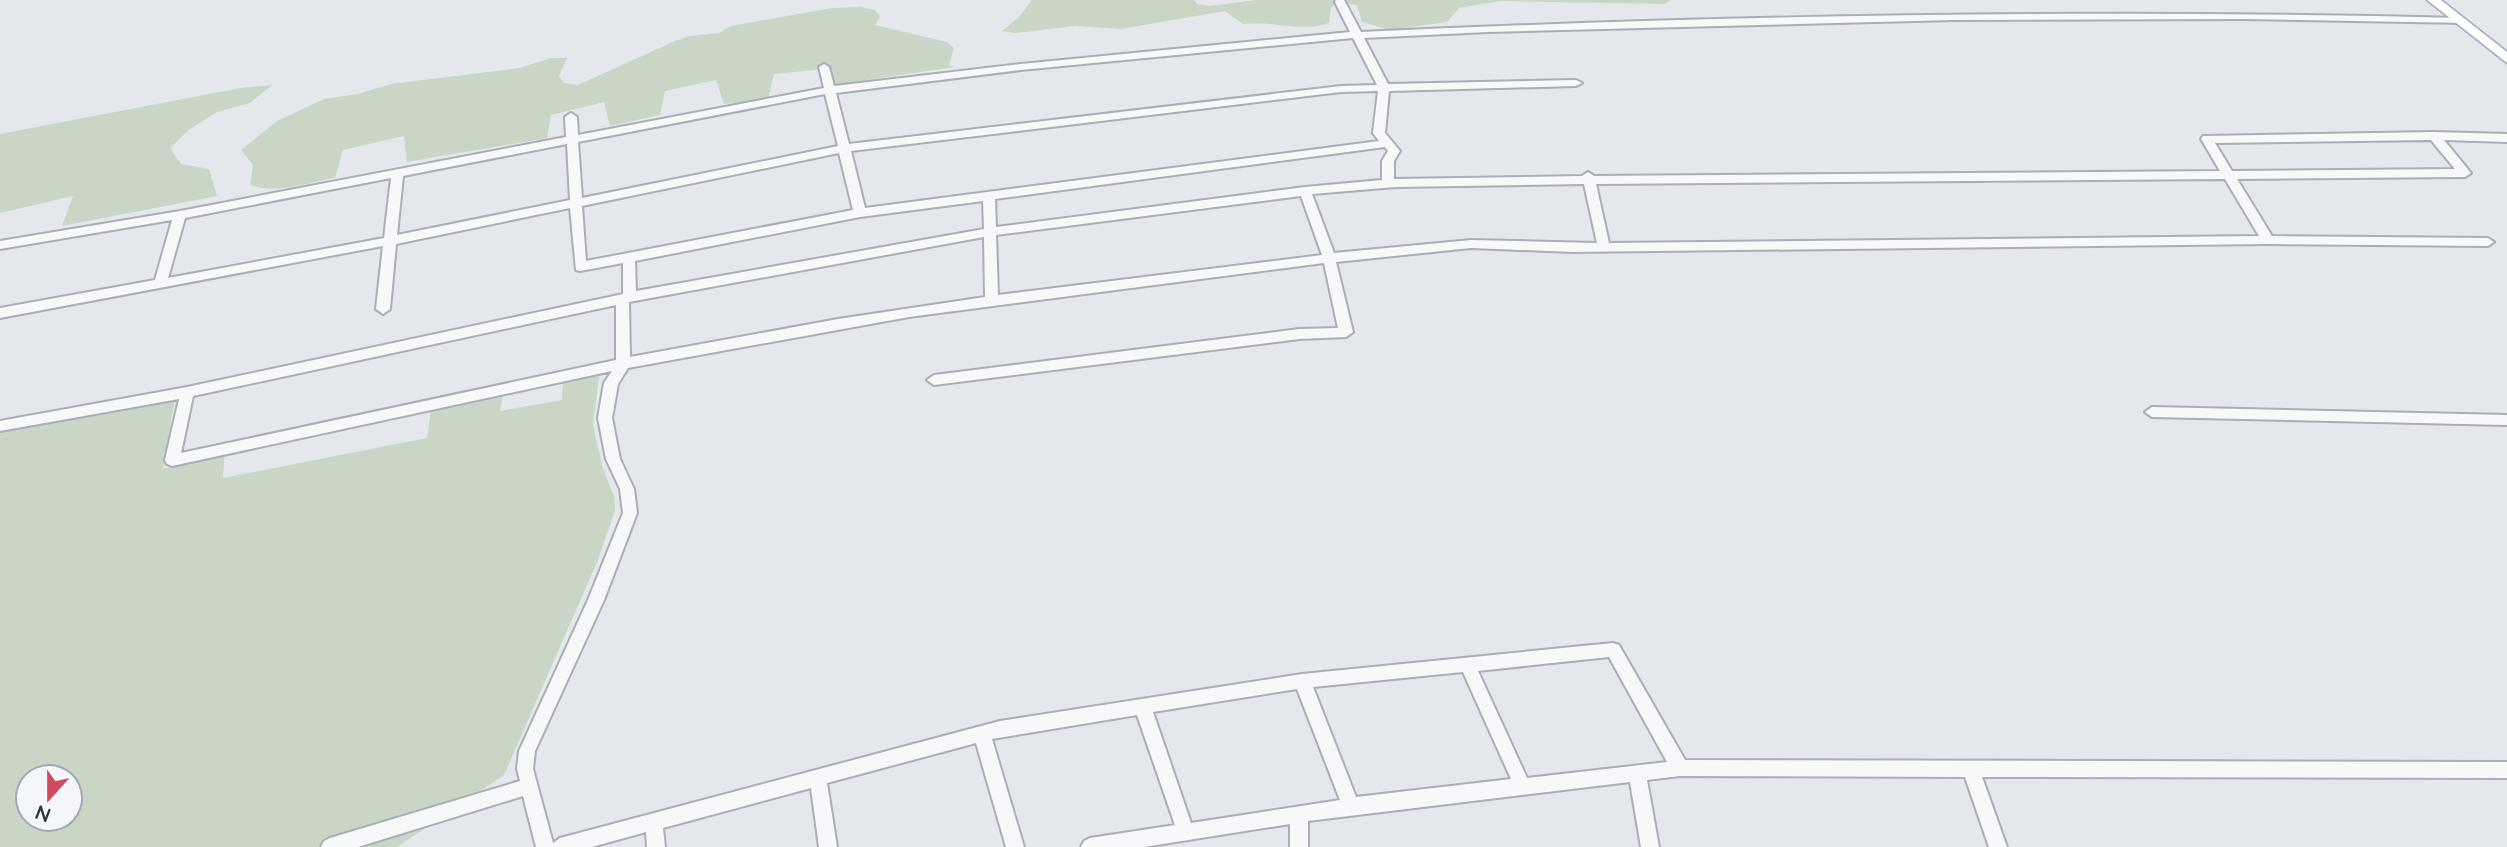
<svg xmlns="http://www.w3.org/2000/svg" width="2507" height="847" font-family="Lato,sans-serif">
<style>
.green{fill:#c9d6c5;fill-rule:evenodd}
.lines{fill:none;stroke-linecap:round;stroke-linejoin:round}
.minor-casing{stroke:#a9aeb7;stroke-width:4}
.major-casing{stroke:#a3abb8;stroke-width:3}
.minor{fill:#f7f8fa;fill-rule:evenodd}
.major{fill:#fff;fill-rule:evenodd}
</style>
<rect width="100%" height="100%" fill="#e4e7ec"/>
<path class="green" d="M 1032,0 L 1194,0 L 1197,4 L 1210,6 L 1256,0 L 1671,0 L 1665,4 L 1500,1 L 1459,8 L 1447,22 L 1390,30 L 1362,22 L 1357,5 L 1343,3 L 1331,7 L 1329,23 C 1300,33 1273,20 1243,24 L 1225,11 L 1121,29 L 1076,26 L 1015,33 L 1002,31 L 1020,16 Z
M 861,7 L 875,10 L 880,17 L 875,25 L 947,42 L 954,48 L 949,65 L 954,67 L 832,85 L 825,69 L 774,74 L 768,99 L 724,104 L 716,80 L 665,91 L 660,115 L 610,126 L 604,102 L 551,115 L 547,138 L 407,162 L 404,136 L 343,150 L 335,178 C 306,182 279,195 250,185 L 253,165 L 241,150 L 277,121 L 324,99 L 358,94 L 391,84 L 520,68 L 551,58 L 567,58 L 559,76 L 564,83 L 578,85 L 675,41 L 690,36 L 719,33 L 731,26 L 832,8 Z
M 272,85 L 250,103 L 217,112 L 190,129 L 170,148 L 181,164 L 209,169 L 217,196 L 62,226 L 73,196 L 0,213 L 0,134 L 240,88 Z
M 600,370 L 593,425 L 603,469 L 614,496 L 615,510 L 598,560 L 504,775 L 397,847 L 0,847 L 0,432 L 175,398 L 163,469 L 225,450 L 223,478 L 427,438 L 431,410 L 503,395 L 500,411 L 562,400 L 563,381 ZM 28,777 L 70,777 L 70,819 L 28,819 Z"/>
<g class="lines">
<g class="minor-casing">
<path id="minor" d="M 1336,0 L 1344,0 L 1361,32 C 1727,15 2094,9 2461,18 L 2465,19 L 2465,23 L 2243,19 L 1953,20 L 1488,32 L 1364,38 L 1388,84 L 1576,80 L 1582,83 L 1576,86 L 1389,91 L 1385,133 L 1400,151 L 1394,161 L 1394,179 L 1582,176 L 1588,172 L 1594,176 L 2220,171 L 2201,139 L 2203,136 L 2434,132 L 2507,134 L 2507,142 L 2444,140 L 2471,173 L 2465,177 L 2237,179 L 2272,236 L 2488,238 L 2494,242 L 2488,246 L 2268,244 L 1572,252 L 1471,248 L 1336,262 L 1353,332 L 1346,337 L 1299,339 L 934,385 L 927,380 L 934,375 L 1299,329 L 1338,328 L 1324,263 L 909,317 L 628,368 L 618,384 L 612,418 L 620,459 L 634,489 L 637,513 L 604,600 L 535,751 L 533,769 L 553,843 L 560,838 L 1000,721 L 1302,674 L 1613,643 L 1619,645 L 1685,760 L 2507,762 L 2507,778 L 1982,777 L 2007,847 L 1989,847 L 1965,777 L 1680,776 L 1647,780 L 1659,847 L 1641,847 L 1630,782 L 1308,821 L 1308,847 L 1290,847 L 1290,824 L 1144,847 L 1081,847 L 1084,841 L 1090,838 L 1175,825 L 1137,715 L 992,739 L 1024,847 L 1006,847 L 976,743 L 827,783 L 837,847 L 819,847 L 811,788 L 663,828 L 665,847 L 647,847 L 646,832 L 592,847 L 536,847 L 523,796 L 358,847 L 321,847 L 324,841 L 330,838 L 520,781 L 517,769 L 519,751 L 588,600 L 623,513 L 620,489 L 606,459 L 598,418 L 604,383 L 612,371 L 172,466 L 167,464 L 165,460 L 179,399 L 0,431 L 0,421 L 187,387 L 623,294 L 623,263 L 580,271 L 576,270 L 570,208 L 396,244 L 390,309 L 383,314 L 376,309 L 383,246 L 0,318 L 0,308 L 155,280 L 172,220 L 0,249 L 0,241 L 180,211 L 566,137 L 565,117 L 571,113 L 577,117 L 578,135 L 824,88 L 819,67 L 824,64 L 829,67 L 834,86 L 1021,64 L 1350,32 L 1335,2 ZM 1353,38 L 1377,85 L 1341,86 L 849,144 L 836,93 L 1021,70 ZM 1378,91 L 1373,133 L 1379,141 L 865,208 L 851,151 L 1341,92 ZM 825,94 L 838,146 L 582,198 L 578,142 ZM 2431,140 L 2455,169 L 2232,171 L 2215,143 ZM 567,144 L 570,200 L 397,235 L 403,176 ZM 1385,147 L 1388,151 L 1382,161 L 1382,180 L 1305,187 L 996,227 L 995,199 ZM 839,153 L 853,210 L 586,261 L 582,206 ZM 391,178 L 384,238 L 168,278 L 185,218 ZM 2225,179 L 2259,236 L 1609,243 L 1596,184 ZM 1584,184 L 1597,243 L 1471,240 L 1334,253 L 1312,194 L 1396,187 ZM 1301,196 L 1322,255 L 998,295 L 996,235 ZM 983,201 L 984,229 L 636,291 L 635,261 L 860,217 ZM 984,237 L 985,297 L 838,319 L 630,357 L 629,302 ZM 616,305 L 616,360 L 181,453 L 193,396 ZM 1609,657 L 1667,762 L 1527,778 L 1478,671 ZM 1463,672 L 1511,779 L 1356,797 L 1313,687 ZM 1297,689 L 1340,800 L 1191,823 L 1153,712 Z
M 2152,407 L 2507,415 L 2507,425 L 2152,417 L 2145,412 Z"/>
</g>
<g class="major-casing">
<path id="major" d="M 2427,0 L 2441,0 L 2507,52 L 2507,63 Z"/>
</g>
<use href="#minor" class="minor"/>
<use href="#major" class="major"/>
</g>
<g transform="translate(49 798) rotate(201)"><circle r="33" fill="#f4f6f9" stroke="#a4a8b1" stroke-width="2"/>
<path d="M0-5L12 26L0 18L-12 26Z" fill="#d1495b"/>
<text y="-10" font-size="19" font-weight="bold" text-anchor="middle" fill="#2b3445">N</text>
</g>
</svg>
